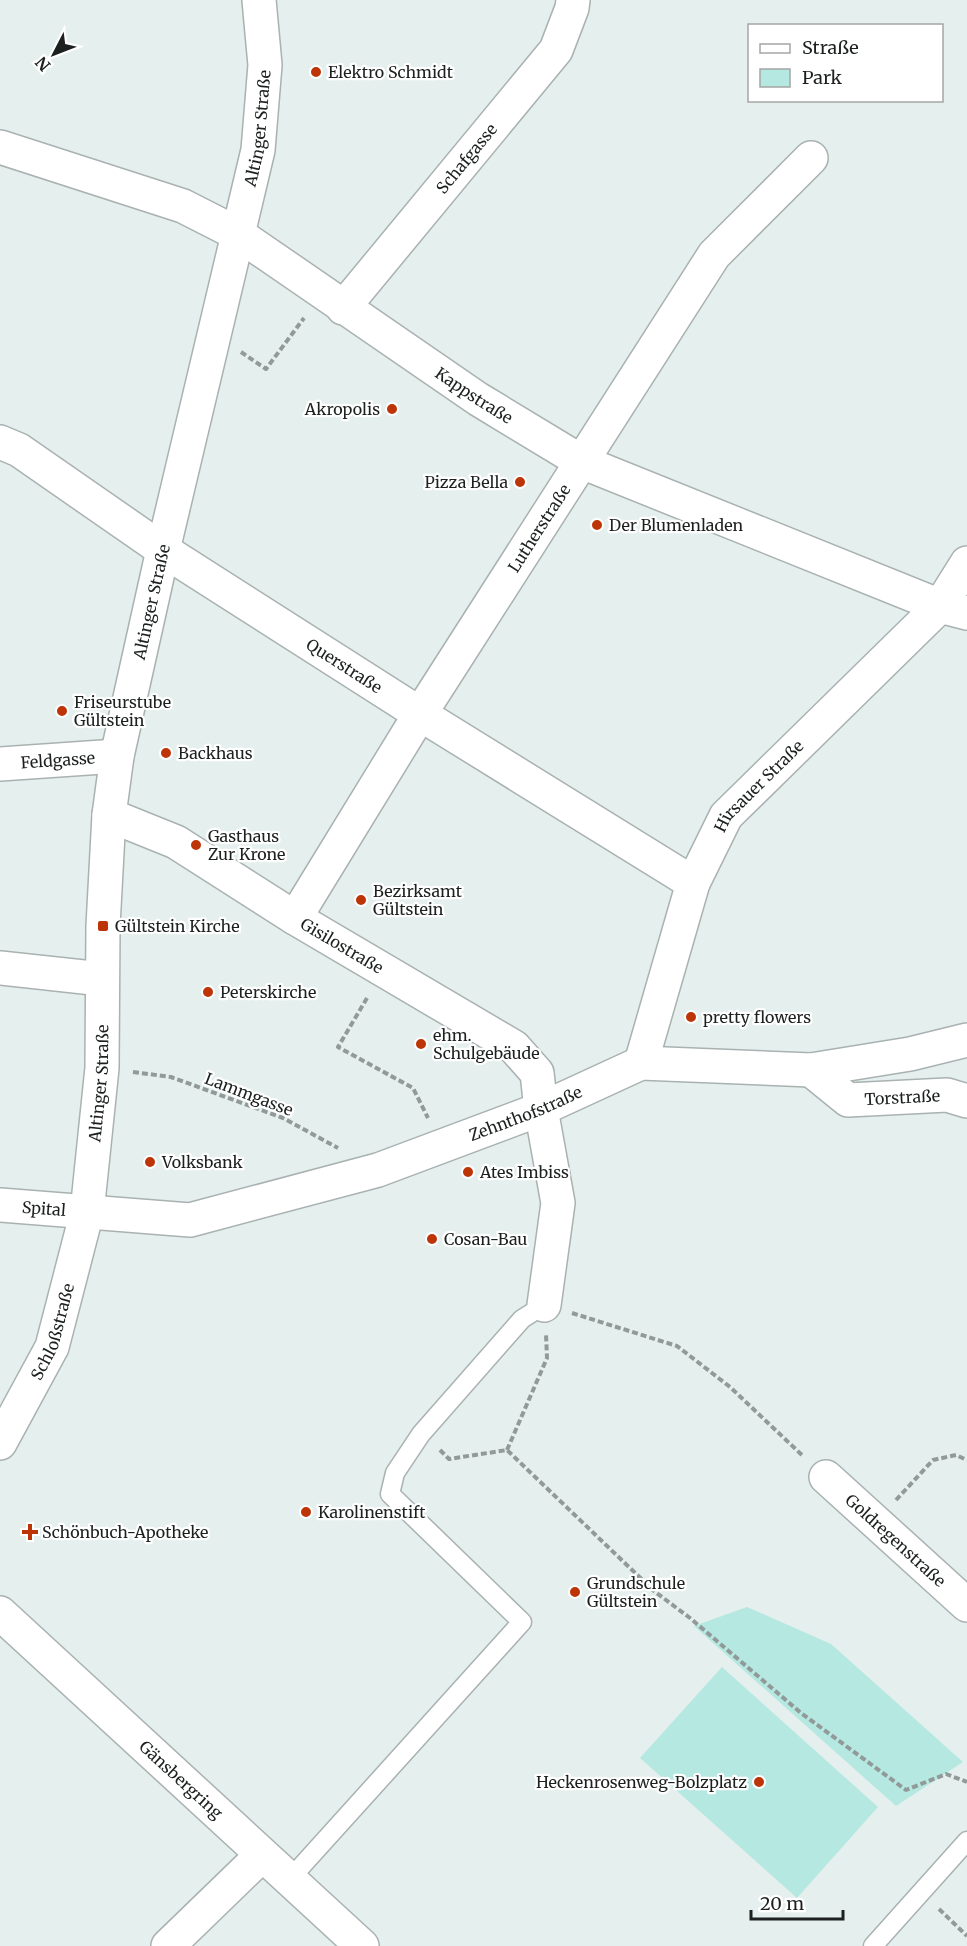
<svg xmlns="http://www.w3.org/2000/svg" width="967" height="1946" font-family="Merriweather,serif">
<style>
.green{fill:#b4e8e1}
.lines{fill:none;stroke-linecap:round;stroke-linejoin:round}
.service-casing{stroke:#a9b2b1;stroke-width:21}
.minor-casing{stroke:#a9b2b1;stroke-width:36}
.tertiary-casing{stroke:#a9b2b1;stroke-width:36}
.path{stroke:#929a99;stroke-width:4;stroke-dasharray:6 3;stroke-linecap:butt}
.service{stroke:#fff;stroke-width:18}
.minor{stroke:#fff;stroke-width:33}
.tertiary{stroke:#fff;stroke-width:33}
.poi-dot{fill:#bd3407;stroke:#fff;stroke-width:2}
.labels{text-anchor:middle;dominant-baseline:central;stroke-width:4.5;stroke-linejoin:round;paint-order:stroke}
.poi-label{font-size:16px;fill:#1c201f;stroke:#fff;text-anchor:start}
.street-label{font-size:16px;fill:#1c201f;stroke:#fff}
</style>
<rect width="100%" height="100%" fill="#e5efee"/>
<path class="green" d="M 747,1607 L 831,1644 L 963,1762 L 896,1806 L 694,1626 Z
M 722,1667 L 878,1807 L 797,1898 L 640,1758 Z"/>
<g class="lines">
<g class="service-casing">
<path id="service" d="M 289,1880 L 522,1622 L 390,1494 L 395,1473 L 421,1434 L 522,1319 L 544,1305
M 873,1946 L 967,1841"/>
</g>
<g class="minor-casing">
<g id="minor">
<path id="s1" d="M 343,308 L 556,50 L 572,8 L 573,0"/>
<path id="s2" d="M 0,442 L 19,450 L 163,550 L 420,714 L 693,883"/>
<path id="s3" d="M 0,764 L 117,756"/>
<path id="s4" d="M 109,815 L 176,842 L 295,918 L 514,1047 L 537,1073 L 541,1109 L 558,1203 L 544,1305"/>
<path id="s5" d="M 295,918 L 420,714 L 714,255 L 811,158"/>
<path d="M 0,968 L 102,979"/>
<path id="s6" d="M 641,1063 L 693,883 L 726,816 L 940,606 L 967,563"/>
<path id="s7" d="M 811,1070 L 848,1100 L 947,1095 L 967,1101"/>
<path id="s8" d="M 0,1205 L 190,1220 L 378,1170 L 541,1109 L 641,1063 L 811,1070 L 910,1054 L 967,1040"/>
<path id="s9" d="M 826,1477 L 967,1605"/>
<path id="s10" d="M 0,1613 L 362,1946"/>
<path d="M 168,1946 L 262,1855"/>
</g>
</g>
<g class="tertiary-casing">
<g id="tertiary">
<path id="s11" d="M 0,147 L 183,206 L 238,234 L 478,399 L 582,462 L 940,606 L 967,613"/>
<path id="s12" d="M 0,1443 L 52,1347 L 87,1212 L 102,1068 L 103,926 L 109,815 L 117,756 L 163,550 L 258,150 L 265,65 L 259,0"/>
</g>
</g>
<path class="path" d="M 241,352 L 266,369 L 304,318
M 367,998 L 338,1047 L 413,1088 L 428,1118
M 133,1072 L 171,1077 L 283,1118 L 338,1148
M 572,1313 L 677,1346 L 730,1387 L 803,1456
M 440,1450 L 449,1459 L 507,1450 L 654,1591 L 690,1618 L 801,1713 L 906,1790 L 946,1774 L 967,1782
M 507,1450 L 547,1358 L 546,1334
M 896,1500 L 933,1460 L 956,1455 L 967,1460
M 939,1909 L 967,1936"/>
<use href="#service" class="service"/>
<use href="#minor" class="minor"/>
<use href="#tertiary" class="tertiary"/>
</g>
<g class="poi-dot">
<circle cx="316" cy="72" r="6"/>
<circle cx="392" cy="409" r="6"/>
<circle cx="520" cy="482" r="6"/>
<circle cx="597" cy="525" r="6"/>
<circle cx="62" cy="711" r="6"/>
<circle cx="166" cy="753" r="6"/>
<circle cx="196" cy="845" r="6"/>
<circle cx="361" cy="900" r="6"/>
<rect x="97" y="920" width="12" height="12" rx="3"/>
<circle cx="208" cy="992" r="6"/>
<circle cx="691" cy="1017" r="6"/>
<circle cx="421" cy="1044" r="6"/>
<circle cx="150" cy="1162" r="6"/>
<circle cx="468" cy="1172" r="6"/>
<circle cx="432" cy="1239" r="6"/>
<circle cx="306" cy="1512" r="6"/>
<path d="M27 1523h6v6h6v6h-6v6h-6v-6h-6v-6h6z"/>
<circle cx="575" cy="1592" r="6"/>
<circle cx="759" cy="1782" r="6"/>
</g>
<g class="labels">
<g class="poi-label">
<text x="328" y="72">Elektro Schmidt</text>
<text x="380" y="409" text-anchor="end">Akropolis</text>
<text x="508" y="482" text-anchor="end">Pizza Bella</text>
<text x="609" y="525">Der Blumenladen</text>
<text x="74" y="702">Friseurstube<tspan x="74" dy="18">Gültstein</tspan></text>
<text x="178" y="753">Backhaus</text>
<text x="208" y="836">Gasthaus<tspan x="208" dy="18">Zur Krone</tspan></text>
<text x="373" y="891">Bezirksamt<tspan x="373" dy="18">Gültstein</tspan></text>
<text x="115" y="926">Gültstein Kirche</text>
<text x="220" y="992">Peterskirche</text>
<text x="703" y="1017">pretty flowers</text>
<text x="433" y="1035">ehm.<tspan x="433" dy="18">Schulgebäude</tspan></text>
<text x="162" y="1162">Volksbank</text>
<text x="480" y="1172">Ates Imbiss</text>
<text x="444" y="1239">Cosan-Bau</text>
<text x="318" y="1512">Karolinenstift</text>
<text x="42" y="1532">Schönbuch-Apotheke</text>
<text x="587" y="1583">Grundschule<tspan x="587" dy="18">Gültstein</tspan></text>
<text x="747" y="1782" text-anchor="end">Heckenrosenweg-Bolzplatz</text>
</g>
<g class="street-label">
<text stroke="none"><textPath href="#s12" startOffset="1350">Altinger Straße</textPath></text>
<text stroke="none"><textPath href="#s1" startOffset="194">Schafgasse</textPath></text>
<text stroke="none"><textPath href="#s11" startOffset="540">Kappstraße</textPath></text>
<text stroke="none"><textPath href="#s5" startOffset="460">Lutherstraße</textPath></text>
<text stroke="none"><textPath href="#s12" startOffset="864">Altinger Straße</textPath></text>
<text stroke="none"><textPath href="#s2" startOffset="411">Querstraße</textPath></text>
<text stroke="none"><textPath href="#s3" startOffset="58">Feldgasse</textPath></text>
<text stroke="none"><textPath href="#s6" startOffset="306">Hirsauer Straße</textPath></text>
<text stroke="none"><textPath href="#s4" startOffset="268">Gisilostraße</textPath></text>
<text stroke="none"><textPath href="#s12" startOffset="378">Altinger Straße</textPath></text>
<text transform="translate(249 1094) rotate(21)">Lammgasse</text>
<text stroke="none"><textPath href="#s7" startOffset="102">Torstraße</textPath></text>
<text stroke="none"><textPath href="#s8" startOffset="543">Zehnthofstraße</textPath></text>
<text stroke="none"><textPath href="#s8" startOffset="44">Spital</textPath></text>
<text stroke="none"><textPath href="#s12" startOffset="124">Schloßstraße</textPath></text>
<text stroke="none"><textPath href="#s9" startOffset="94">Goldregenstraße</textPath></text>
<text stroke="none"><textPath href="#s10" startOffset="246">Gänsbergring</textPath></text>
</g>
</g>
<rect x="748" y="24" width="195" height="78" fill="#ffffff" stroke="#a4a6a5" stroke-width="1.5"/>
<rect x="760" y="44" width="30" height="9" fill="#ffffff" stroke="#a4a6a5" stroke-width="1.5"/>
<text x="802" y="54" font-size="18" fill="#1c201f">Straße</text>
<rect x="760" y="69" width="30" height="18" fill="#b4e8e1" stroke="#a4a6a5" stroke-width="1.5"/>
<text x="802" y="84" font-size="18" fill="#1c201f">Park</text>
<g transform="translate(54 54) rotate(228)" stroke="#ffffff" stroke-width="4.5" paint-order="stroke">
<path d="M0-4.5L10 22L0 15L-10 22Z" fill="#1c201f"/>
<text y="-9" font-size="16" font-weight="bold" text-anchor="middle" fill="#1c201f">N</text>
</g>
<path d="M751 1910v9h92v-9" fill="none" stroke="#1c201f" stroke-width="3"/>
<text x="760" y="1910" font-size="18" fill="#1c201f" stroke="#ffffff" stroke-width="4.5" paint-order="stroke">20 m</text>
</svg>
